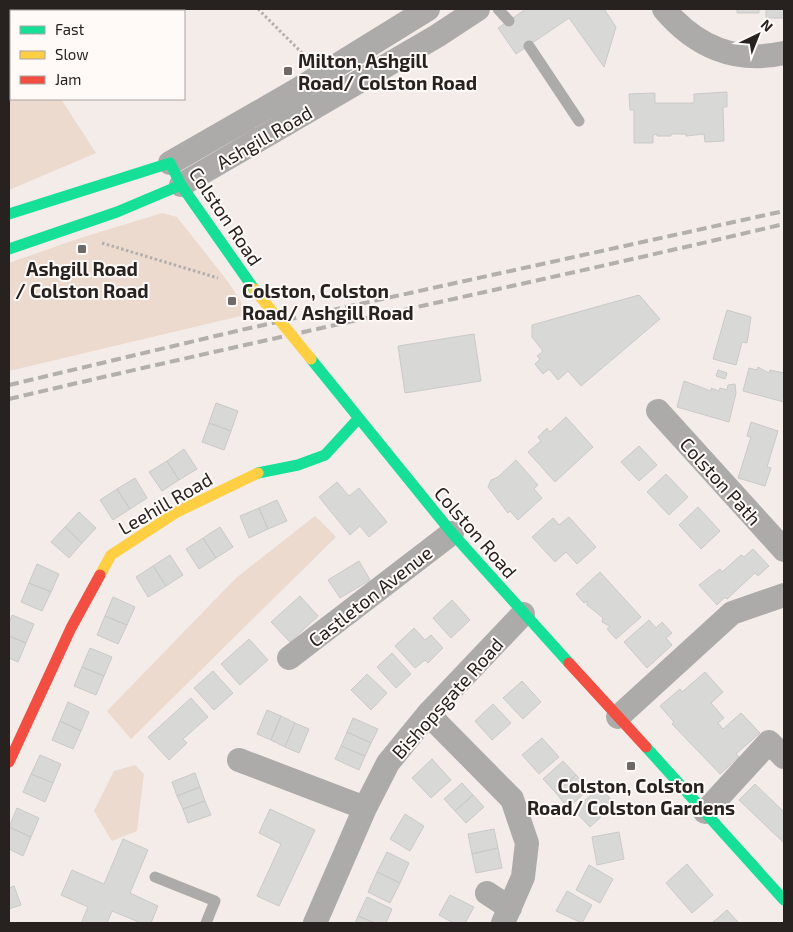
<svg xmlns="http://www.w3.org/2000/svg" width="793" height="932" font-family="'Exo 2',sans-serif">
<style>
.green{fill:#ecdacf}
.building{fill:#d8d8d6;stroke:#cacac9}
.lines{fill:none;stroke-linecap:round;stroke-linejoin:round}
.path{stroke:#b1aeac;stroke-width:3;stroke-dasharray:2.5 2.5;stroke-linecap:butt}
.lane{stroke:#adaba9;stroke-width:11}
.street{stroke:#adaba9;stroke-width:24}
.fast{stroke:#16e098;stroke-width:11}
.slow{stroke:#ffcf43;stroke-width:11}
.jam{stroke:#f24e42;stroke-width:11}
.rail{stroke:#b2afac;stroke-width:4;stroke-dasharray:10 5;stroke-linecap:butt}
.slow-bridge{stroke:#ffcf43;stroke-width:11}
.poi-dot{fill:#6e6966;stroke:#fffaf7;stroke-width:2}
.labels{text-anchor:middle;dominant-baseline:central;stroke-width:4;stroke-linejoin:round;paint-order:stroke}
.poi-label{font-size:19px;font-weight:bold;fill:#272220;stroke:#fffaf7;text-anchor:start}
.street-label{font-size:19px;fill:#272220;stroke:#fffaf7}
</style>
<rect width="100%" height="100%" fill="#f3ece8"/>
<path class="green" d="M 11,21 L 11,99 L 61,99 L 96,153 L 9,190 L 9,24 Z
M 162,213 L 177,217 L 229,283 L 249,314 L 9,371 L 9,263 L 77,239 Z
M 315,516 L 336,537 L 131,739 L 107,711 L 236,578 Z
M 135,765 L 144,774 L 137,831 L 112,841 L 94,811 L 114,771 Z"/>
<path class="building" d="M 526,9 L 604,9 L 616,27 L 604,67 L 569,18 L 516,54 L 498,28 Z
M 737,9 L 759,9 L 759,13 L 737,13 Z
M 766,9 L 784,9 L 784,18 L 766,18 Z
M 727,92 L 727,107 L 723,107 L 724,141 L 705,142 L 704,134 L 686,136 L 686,134 L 671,134 L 671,136 L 657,136 L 657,134 L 653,135 L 653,143 L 634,143 L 634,110 L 630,110 L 629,94 L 655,93 L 655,103 L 694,103 L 694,94 Z
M 639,295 L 660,319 L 581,386 L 568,371 L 558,380 L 549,369 L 543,374 L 535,364 L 540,359 L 537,356 L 543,351 L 532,337 L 532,325 Z
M 727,310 L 751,317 L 747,343 L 742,342 L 736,365 L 713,359 Z
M 474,334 L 481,381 L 405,393 L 398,346 Z
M 758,367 L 769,373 L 770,370 L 784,373 L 784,402 L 743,391 L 749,368 L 757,370 Z
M 718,370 L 727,373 L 725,379 L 716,376 Z
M 684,381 L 711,391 L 711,388 L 719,391 L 720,388 L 727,390 L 728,385 L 735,384 L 736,393 L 729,422 L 677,407 Z
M 216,403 L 238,411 L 231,431 L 209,423 Z
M 566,417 L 593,447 L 555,482 L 528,452 L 541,441 L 538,437 L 547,428 L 550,432 Z
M 751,422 L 778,431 L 767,467 L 771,468 L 765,486 L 738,478 L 751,437 L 747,436 Z
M 209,423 L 231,431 L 224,450 L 202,442 Z
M 639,446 L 657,465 L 639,481 L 621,462 Z
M 184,449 L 197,469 L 179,480 L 167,461 Z
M 516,460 L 538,485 L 534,489 L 542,498 L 518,520 L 510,511 L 508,513 L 488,487 L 491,480 L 498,477 Z
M 167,461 L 179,480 L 162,491 L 149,472 Z
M 666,474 L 688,497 L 669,515 L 647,492 Z
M 135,478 L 147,498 L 130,509 L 117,489 Z
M 337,482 L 349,496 L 359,488 L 387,522 L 369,537 L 360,526 L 350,535 L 319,497 Z
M 117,489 L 130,509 L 113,520 L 100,500 Z
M 277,500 L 287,521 L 268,529 L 259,508 Z
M 698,507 L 720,531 L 701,549 L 679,525 Z
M 259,508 L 268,529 L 249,538 L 240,516 Z
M 79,512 L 96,528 L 82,543 L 65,527 Z
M 569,517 L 596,547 L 577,564 L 566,552 L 555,562 L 532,537 L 553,518 L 559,525 Z
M 65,527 L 82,543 L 69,558 L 51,542 Z
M 220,527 L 233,547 L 216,558 L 203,538 Z
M 203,538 L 216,558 L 199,569 L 186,549 Z
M 753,549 L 769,566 L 758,576 L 755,573 L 727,599 L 725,597 L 717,605 L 699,585 L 720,569 L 722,572 L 741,555 L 744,557 Z
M 170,555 L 183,575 L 166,586 L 153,566 Z
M 359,561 L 370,580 L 340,598 L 328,580 Z
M 37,564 L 59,574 L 51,592 L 29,583 Z
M 153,566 L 166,586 L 148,597 L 136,577 Z
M 600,572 L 641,617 L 616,639 L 607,629 L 610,626 L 602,622 L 603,618 L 587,605 L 587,601 L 584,603 L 576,594 Z
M 29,583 L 51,592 L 42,611 L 21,602 Z
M 300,596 L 318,616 L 290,642 L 271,622 Z
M 113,597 L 135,607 L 127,625 L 105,616 Z
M 452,600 L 470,620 L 451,638 L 433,618 Z
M 12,615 L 34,624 L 26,643 L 9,636 L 9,624 Z
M 105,616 L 127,625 L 118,644 L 97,635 Z
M 649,620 L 656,628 L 662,622 L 672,633 L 666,638 L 672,645 L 647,668 L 624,642 Z
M 414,628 L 425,640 L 431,635 L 443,648 L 428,663 L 425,660 L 415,668 L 395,646 Z
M 9,636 L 26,643 L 18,662 L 9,658 Z
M 249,639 L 268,660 L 240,685 L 221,664 Z
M 90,648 L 112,657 L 104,676 L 82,667 Z
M 392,653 L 411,674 L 396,688 L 377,667 Z
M 82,667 L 104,676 L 96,695 L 74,686 Z
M 213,671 L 233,693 L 214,710 L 194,688 Z
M 705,672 L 723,692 L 711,703 L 724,718 L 718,723 L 723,729 L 741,713 L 760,733 L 736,754 L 739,757 L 720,774 L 672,724 L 674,722 L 660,706 L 680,689 L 682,692 Z
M 367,674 L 387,693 L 371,710 L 351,690 Z
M 522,681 L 541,702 L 523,719 L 503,698 Z
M 191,698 L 208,717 L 183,739 L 187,743 L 169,760 L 148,737 Z
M 68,702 L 89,712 L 81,731 L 60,721 Z
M 493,704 L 511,723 L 492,740 L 475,721 Z
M 267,710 L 281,716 L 271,740 L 257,734 Z
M 281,716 L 295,723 L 285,747 L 271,740 Z
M 353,718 L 378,729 L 371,743 L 347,732 Z
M 60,721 L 81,731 L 73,749 L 52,740 Z
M 295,723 L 309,729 L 299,753 L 285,747 Z
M 347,732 L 371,743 L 365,756 L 341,746 Z
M 542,738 L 559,757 L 539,774 L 522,755 Z
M 341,746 L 365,756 L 359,770 L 335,759 Z
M 40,755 L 61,764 L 53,783 L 31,774 Z
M 432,759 L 451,780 L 431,798 L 412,778 Z
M 563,761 L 576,775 L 556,793 L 543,779 Z
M 195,773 L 200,787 L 177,796 L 172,782 Z
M 31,774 L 53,783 L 45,802 L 23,792 Z
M 576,775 L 589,789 L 568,808 L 556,793 Z
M 462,783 L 473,795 L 455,811 L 444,799 Z
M 755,784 L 784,812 L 784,843 L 739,800 Z
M 200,787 L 205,801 L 183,809 L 177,796 Z
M 600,787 L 615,804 L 590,827 L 574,810 Z
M 473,795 L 484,807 L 466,823 L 455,811 Z
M 205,801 L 211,815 L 188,823 L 183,809 Z
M 17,808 L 39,818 L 31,837 L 9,827 Z
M 270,809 L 315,830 L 279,906 L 257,896 L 281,844 L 259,833 Z
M 405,814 L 424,826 L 410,851 L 390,839 Z
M 9,827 L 31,837 L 23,856 L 9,849 Z
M 494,829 L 498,848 L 472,854 L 468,834 Z
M 619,832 L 624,859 L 597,865 L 592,837 Z
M 123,839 L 148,850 L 130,893 L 158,906 L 151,923 L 141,923 L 112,911 L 107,923 L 81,923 L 88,907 L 61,895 L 72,870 L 104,884 Z
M 498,848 L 502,868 L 476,873 L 472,854 Z
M 387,852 L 409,863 L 400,883 L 377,872 Z
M 687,864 L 713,895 L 692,913 L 666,883 Z
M 589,865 L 613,879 L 600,903 L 576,890 Z
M 377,872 L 400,883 L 390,903 L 368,892 Z
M 14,886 L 21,905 L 9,909 L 9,888 Z
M 567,891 L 592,905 L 582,923 L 556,911 Z
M 450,895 L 474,907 L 465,923 L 453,923 L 439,915 Z
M 367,897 L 392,909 L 386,923 L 375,923 L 358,916 Z
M 727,910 L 739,923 L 712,923 Z
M 358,916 L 375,923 L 355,923 Z"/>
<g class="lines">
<path class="path" d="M 258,9 L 309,60
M 102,243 L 218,278"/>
<path class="lane" d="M 498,9 L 509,21
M 529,46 L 579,121
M 155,877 L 215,901 L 206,923"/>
<path class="street" d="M 664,9 C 695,46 735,64 784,53
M 170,163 L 297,90 L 428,9
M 181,185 L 437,36 L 478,9
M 658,411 L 784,550
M 289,658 L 452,533
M 428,714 L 512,799 L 527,843 L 523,877 L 503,923
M 618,717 L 732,613 L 784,595
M 239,760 L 365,808
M 705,812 L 769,742 L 784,757
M 487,893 L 510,908
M 315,923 L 365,808 L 388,763 L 428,714 L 523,614"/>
<path class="fast" d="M 9,214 L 170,163 L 181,185 L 254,289
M 9,249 L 117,212 L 181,185
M 311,359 L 452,533 L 569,663
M 258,473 L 298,465 L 325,455 L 358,419
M 646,747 L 784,900"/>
<path class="slow" d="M 100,575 L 111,555 L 177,512 L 258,473"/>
<path class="jam" d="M 569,663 L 646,747
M 9,762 L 71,628 L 100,575"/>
<path class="rail" d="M 9,385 L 241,330 L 784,211
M 9,399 C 267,338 526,285 784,224"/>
<path class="slow-bridge" d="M 254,289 L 311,359"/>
</g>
<g class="poi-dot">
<rect x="283" y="66" width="10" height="10" rx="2.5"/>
<rect x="77" y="244" width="10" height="10" rx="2.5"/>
<rect x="227" y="296" width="10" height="10" rx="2.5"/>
<rect x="626" y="761" width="10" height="10" rx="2.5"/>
</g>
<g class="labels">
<g class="poi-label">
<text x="298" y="60">Milton, Ashgill<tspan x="298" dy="22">Road/ Colston Road</tspan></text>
<text x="82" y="268" text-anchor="middle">Ashgill Road<tspan x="82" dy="22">/ Colston Road</tspan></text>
<text x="242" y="290">Colston, Colston<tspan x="242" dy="22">Road/ Ashgill Road</tspan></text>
<text x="631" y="785" text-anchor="middle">Colston, Colston<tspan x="631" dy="22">Road/ Colston Gardens</tspan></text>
</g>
<g class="street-label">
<text transform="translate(264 137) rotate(-30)">Ashgill Road</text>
<text transform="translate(226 216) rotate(56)">Colston Road</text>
<text transform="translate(721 481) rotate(48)">Colston Path</text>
<text transform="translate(165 503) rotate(-30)">Leehill Road</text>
<text transform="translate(476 532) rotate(49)">Colston Road</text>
<text transform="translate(370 596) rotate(-38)">Castleton Avenue</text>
<text transform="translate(447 698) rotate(-48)">Bishopsgate Road</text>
</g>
</g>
<rect width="793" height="932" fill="none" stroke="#272220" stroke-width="20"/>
<rect x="10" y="10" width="175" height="90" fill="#fffaf7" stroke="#a9a4a1"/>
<rect x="20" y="26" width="25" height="8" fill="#16e098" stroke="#a9a4a1"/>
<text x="55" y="35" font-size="15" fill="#272220">Fast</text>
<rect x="20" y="51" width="25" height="8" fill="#ffcf43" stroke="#a9a4a1"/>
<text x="55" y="60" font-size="15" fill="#272220">Slow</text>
<rect x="20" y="76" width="25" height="8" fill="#f24e42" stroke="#a9a4a1"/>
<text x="55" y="85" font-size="15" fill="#272220">Jam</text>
<g transform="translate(758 35) rotate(43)" stroke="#fffaf7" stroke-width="4" paint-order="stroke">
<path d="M0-4L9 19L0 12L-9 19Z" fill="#272220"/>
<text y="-8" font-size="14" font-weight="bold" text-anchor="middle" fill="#272220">N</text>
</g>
</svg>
